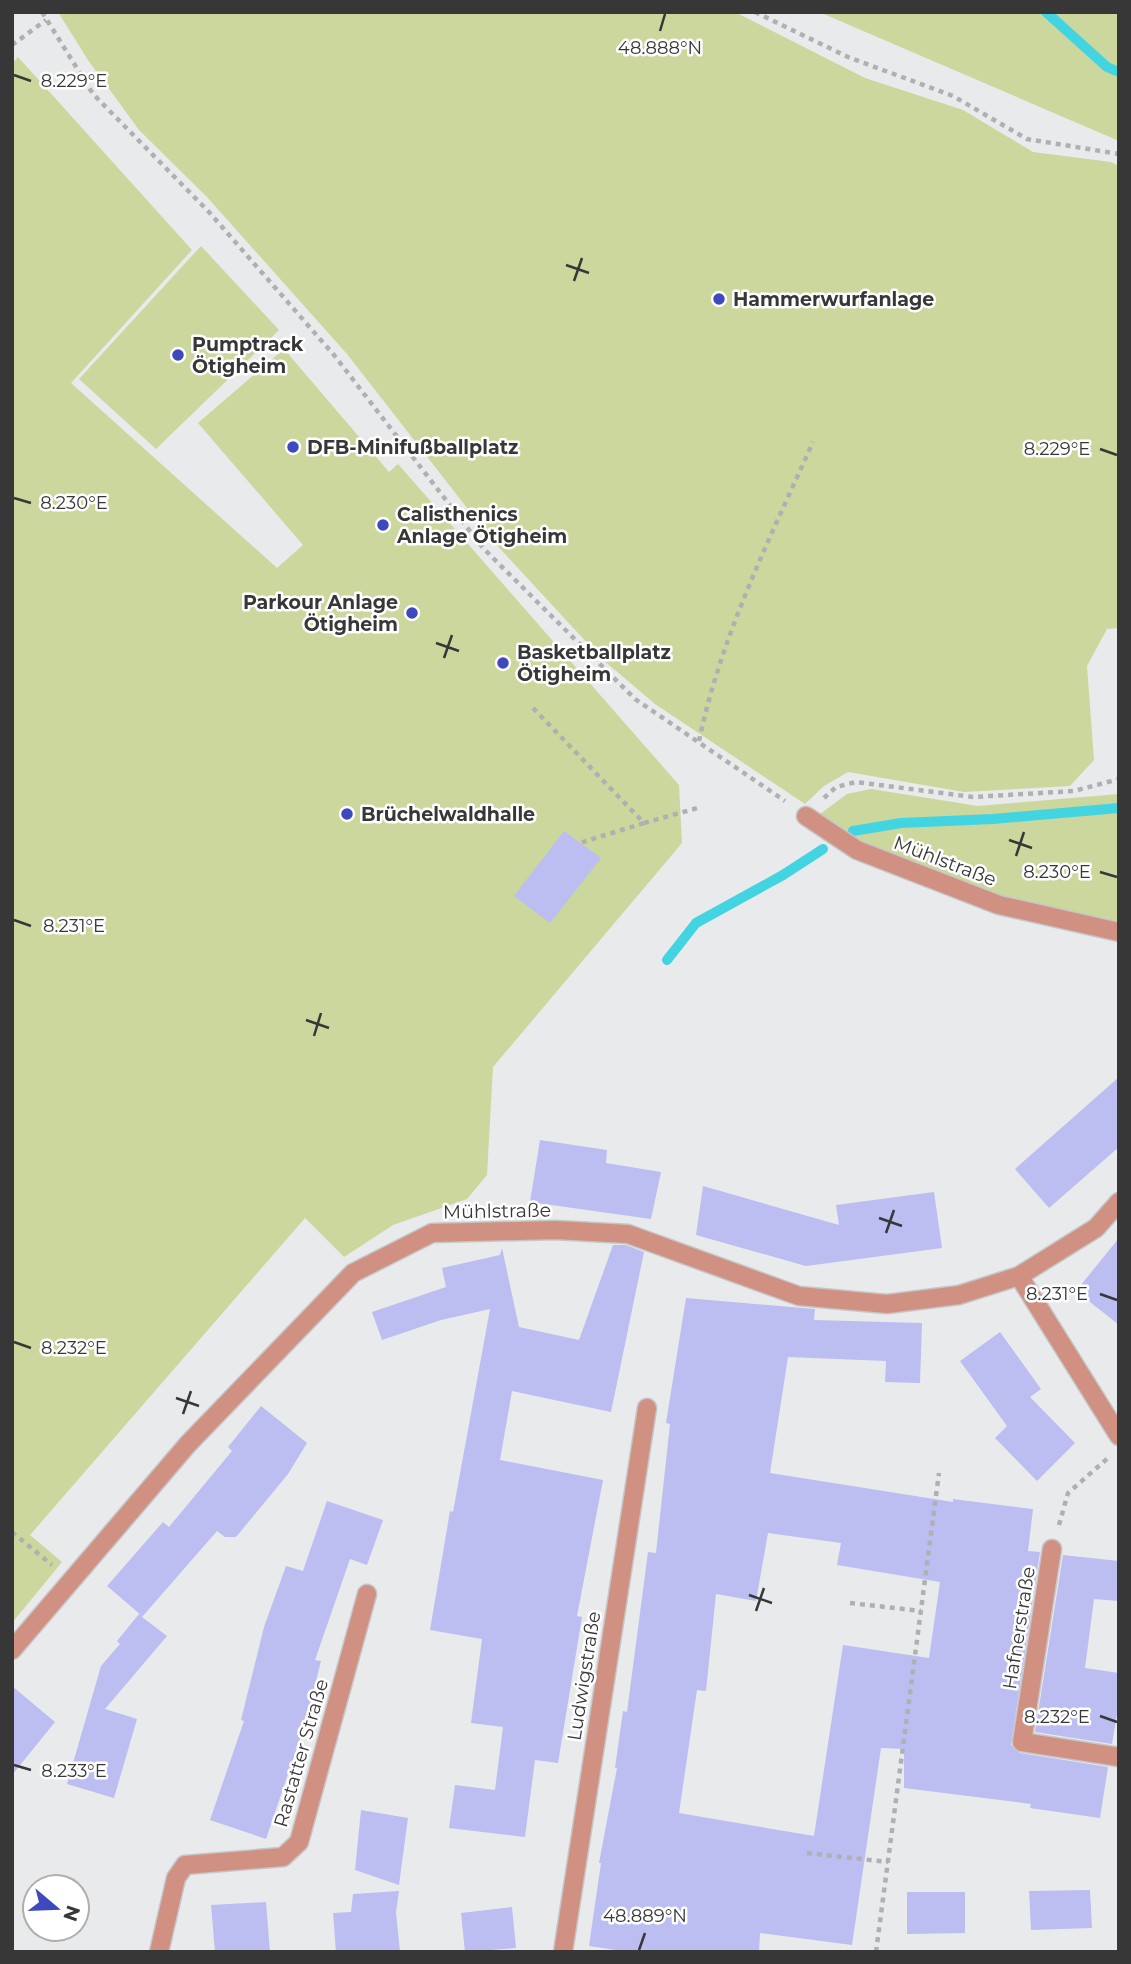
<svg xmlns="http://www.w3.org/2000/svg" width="1131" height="1964" font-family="Montserrat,sans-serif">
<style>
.green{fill:#cbd79c}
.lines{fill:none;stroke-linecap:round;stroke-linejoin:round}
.stream{stroke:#43d4e2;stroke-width:10}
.building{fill:#bcbdf1;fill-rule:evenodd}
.service-casing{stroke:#c5c6c8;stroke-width:21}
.minor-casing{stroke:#c5c6c8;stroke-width:21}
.path{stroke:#b0b0b2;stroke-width:4.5;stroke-dasharray:5 5;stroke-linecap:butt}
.service{stroke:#d19182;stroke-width:18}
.minor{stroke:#d19182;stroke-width:18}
.ticks{fill:none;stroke:#373738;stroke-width:2.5}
.poi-dot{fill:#3d49bc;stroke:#fff;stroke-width:2.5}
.labels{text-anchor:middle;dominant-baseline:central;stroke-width:5;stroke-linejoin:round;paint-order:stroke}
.poi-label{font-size:19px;font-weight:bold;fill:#373738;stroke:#fff;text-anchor:start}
.street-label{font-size:19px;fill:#373738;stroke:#fff}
.ticks-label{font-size:18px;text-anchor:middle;fill:#373738;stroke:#fff;stroke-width:5;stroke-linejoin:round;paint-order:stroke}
</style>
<rect width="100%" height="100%" fill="#e9eaec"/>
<path class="green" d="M 58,12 L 735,12 L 865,78 L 963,110 L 1033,152 L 1111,162 L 1119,166 L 1119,628 L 1107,629 L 1087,666 L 1094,760 L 1070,786 L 964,792 L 848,772 L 824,786 L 805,804 L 655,704 L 602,659 L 492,540 L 347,354 L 207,197 L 139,130 L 88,60 Z
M 819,12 L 1119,12 L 1119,141 Z
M 18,57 L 192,250 L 71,383 L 277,568 L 303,545 L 198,423 L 284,349 L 389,472 L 398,464 L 679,785 L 682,843 L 493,1067 L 487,1175 L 467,1199 L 393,1225 L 344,1257 L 305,1218 L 30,1535 L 62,1562 L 12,1623 L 12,64 Z
M 201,246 L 279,330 L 156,449 L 79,379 Z
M 871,789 L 978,806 L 1119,794 L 1119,924 L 1028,907 L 862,846 L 820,814 L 847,794 Z"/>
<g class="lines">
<path class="stream" d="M 1046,12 L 1107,67 L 1119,72
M 853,831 L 901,823 L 993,819 L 1119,808
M 667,960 L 696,923 L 783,875 L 823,849"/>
</g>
<path class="building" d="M 564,831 L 601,858 L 550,923 L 514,896 Z
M 1119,1077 L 1119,1147 L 1049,1208 L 1015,1169 Z
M 540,1140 L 607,1150 L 606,1163 L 661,1172 L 651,1219 L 530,1202 Z
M 703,1186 L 839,1225 L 836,1205 L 934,1192 L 942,1248 L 806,1266 L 696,1235 Z
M 1119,1238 L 1119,1325 L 1076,1291 Z
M 613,1245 L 626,1245 L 644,1252 L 611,1412 L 512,1391 L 500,1460 L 603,1480 L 577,1616 L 582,1617 L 558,1763 L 535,1760 L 525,1837 L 449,1828 L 455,1785 L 495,1790 L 503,1727 L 471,1723 L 482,1639 L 430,1630 L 450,1511 L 453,1512 L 490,1309 L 441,1320 L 382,1340 L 372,1312 L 446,1287 L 442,1268 L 500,1255 L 502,1248 L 519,1327 L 579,1340 Z
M 686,1298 L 815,1309 L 814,1320 L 922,1323 L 920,1383 L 885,1382 L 886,1361 L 788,1357 L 770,1473 L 953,1502 L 953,1499 L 1033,1509 L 1028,1551 L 1040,1552 L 1011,1745 L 1020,1753 L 1108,1767 L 1100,1818 L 1030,1808 L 1031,1804 L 904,1788 L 904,1749 L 881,1748 L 852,1945 L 760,1933 L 759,1952 L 629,1952 L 589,1946 L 601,1863 L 599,1863 L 617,1768 L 615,1768 L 623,1711 L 627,1712 L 648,1552 L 656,1553 L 670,1424 L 666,1423 ZM 768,1533 L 841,1543 L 837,1565 L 940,1582 L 929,1658 L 843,1645 L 814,1836 L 679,1813 L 697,1690 L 706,1691 L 716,1594 L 756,1601 Z
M 1000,1332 L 1041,1389 L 1030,1397 L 1075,1443 L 1037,1481 L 995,1438 L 1007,1426 L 960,1361 Z
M 261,1406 L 307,1443 L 288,1474 L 236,1537 L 225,1537 L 217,1531 L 142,1617 L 167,1636 L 105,1709 L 137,1719 L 114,1798 L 67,1784 L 101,1666 L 120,1644 L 117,1641 L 139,1614 L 141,1615 L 107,1586 L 163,1522 L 169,1527 L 232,1451 L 228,1447 Z
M 327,1501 L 383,1520 L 367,1565 L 350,1559 L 315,1660 L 321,1661 L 305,1724 L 266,1839 L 210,1820 L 244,1721 L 241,1720 L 264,1627 L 286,1566 L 303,1571 Z
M 1063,1555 L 1119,1561 L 1119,1601 L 1094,1599 L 1085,1668 L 1119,1673 L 1119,1702 L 1112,1744 L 1035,1732 Z
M 12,1686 L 55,1722 L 12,1775 Z
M 361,1810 L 408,1818 L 399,1885 L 355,1870 Z
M 1090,1890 L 1092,1928 L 1031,1930 L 1029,1891 Z
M 399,1891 L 396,1912 L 400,1952 L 336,1952 L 333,1913 L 351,1912 L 353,1894 Z
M 907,1892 L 965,1892 L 965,1933 L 907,1934 Z
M 266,1902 L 270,1952 L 215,1952 L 211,1905 Z
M 512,1907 L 516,1948 L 465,1952 L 461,1913 Z"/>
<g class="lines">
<g class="service-casing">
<path id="service" d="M 159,1952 L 176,1878 L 185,1865 L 283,1857 L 299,1842 L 367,1594"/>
</g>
<g class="minor-casing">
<path id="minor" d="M 806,816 L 857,850 L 999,905 L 1119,932
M 1019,1276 L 1119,1436
M 1052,1549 L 1022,1742 L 1119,1757
M 12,1650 L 188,1444 L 353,1273 L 432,1233 L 555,1230 L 628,1234 L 799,1296 L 887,1304 L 959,1295 L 1019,1276 L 1096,1228 L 1119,1202
M 563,1952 L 647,1408"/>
</g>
<path class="path" d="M 42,12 L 93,94 L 209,212 L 334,355 L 483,548 L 635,699 L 785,801
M 755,12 L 848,57 L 953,96 L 1027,139 L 1119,154
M 12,45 L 46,20
M 533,708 L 644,823 L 580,843
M 699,741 C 721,636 769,540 813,442
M 824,798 L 836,787 L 856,782 L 973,797 L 1074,791 L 1119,779
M 644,823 L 701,807
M 1059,1525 L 1068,1493 L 1108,1458
M 12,1532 L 52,1565
M 850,1603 L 921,1611
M 807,1853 L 888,1862
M 876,1952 L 939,1473"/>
<use href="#service" class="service"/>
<use href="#minor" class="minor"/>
</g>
<path class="ticks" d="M 660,31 L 665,14M 14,75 L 31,81M 566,265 L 589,273M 574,281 L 582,258M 1100,449 L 1117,455M 14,498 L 31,503M 436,643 L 459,651M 444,658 L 452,635M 1009,840 L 1032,848M 1016,856 L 1024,832M 1100,872 L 1117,877M 14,920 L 31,926M 306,1020 L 329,1028M 314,1036 L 321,1013M 879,1218 L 902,1226M 886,1233 L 894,1210M 1100,1294 L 1117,1300M 14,1342 L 31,1348M 176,1398 L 199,1406M 183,1414 L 191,1391M 749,1595 L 772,1603M 756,1611 L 764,1588M 1100,1716 L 1117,1722M 14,1765 L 31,1770M 639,1950 L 645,1933"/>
<g class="poi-dot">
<circle cx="719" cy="299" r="7"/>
<circle cx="178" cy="355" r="7"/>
<circle cx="293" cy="447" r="7"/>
<circle cx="383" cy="525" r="7"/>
<circle cx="412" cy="613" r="7"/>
<circle cx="503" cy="663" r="7"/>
<circle cx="347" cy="814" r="7"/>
</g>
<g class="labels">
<g class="poi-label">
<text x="733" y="299">Hammerwurfanlage</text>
<text x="192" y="344">Pumptrack<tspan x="192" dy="22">Ötigheim</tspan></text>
<text x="307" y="447">DFB-Minifußballplatz</text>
<text x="397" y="514">Calisthenics<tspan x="397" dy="22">Anlage Ötigheim</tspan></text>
<text x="398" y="602" text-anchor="end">Parkour Anlage<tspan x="398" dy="22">Ötigheim</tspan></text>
<text x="517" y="652">Basketballplatz<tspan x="517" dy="22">Ötigheim</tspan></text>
<text x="361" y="814">Brüchelwaldhalle</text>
</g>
<g class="street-label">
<text transform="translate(945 861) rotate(21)">Mühlstraße</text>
<text transform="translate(497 1211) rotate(-1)">Mühlstraße</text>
<text transform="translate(1019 1628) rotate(-81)">Hafnerstraße</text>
<text transform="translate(584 1676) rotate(-81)">Ludwigstraße</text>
<text transform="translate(301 1753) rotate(-74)">Rastatter Straße</text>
</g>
</g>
<g class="ticks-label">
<text x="660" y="54">48.888°N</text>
<text x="74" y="87">8.229°E</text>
<text x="1057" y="455">8.229°E</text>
<text x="74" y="509">8.230°E</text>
<text x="1057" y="878">8.230°E</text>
<text x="74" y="932">8.231°E</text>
<text x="1057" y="1300">8.231°E</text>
<text x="74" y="1354">8.232°E</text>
<text x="1057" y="1723">8.232°E</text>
<text x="74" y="1777">8.233°E</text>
<text x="645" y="1922">48.889°N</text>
</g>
<rect width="1131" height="1964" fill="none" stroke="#373738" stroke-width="28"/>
<g transform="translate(56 1908) rotate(109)"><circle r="33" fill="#ffffff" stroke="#afafaf" stroke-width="2"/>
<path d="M0-5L12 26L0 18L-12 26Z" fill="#3d49bc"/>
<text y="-10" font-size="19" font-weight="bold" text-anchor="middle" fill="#373738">N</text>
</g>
</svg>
